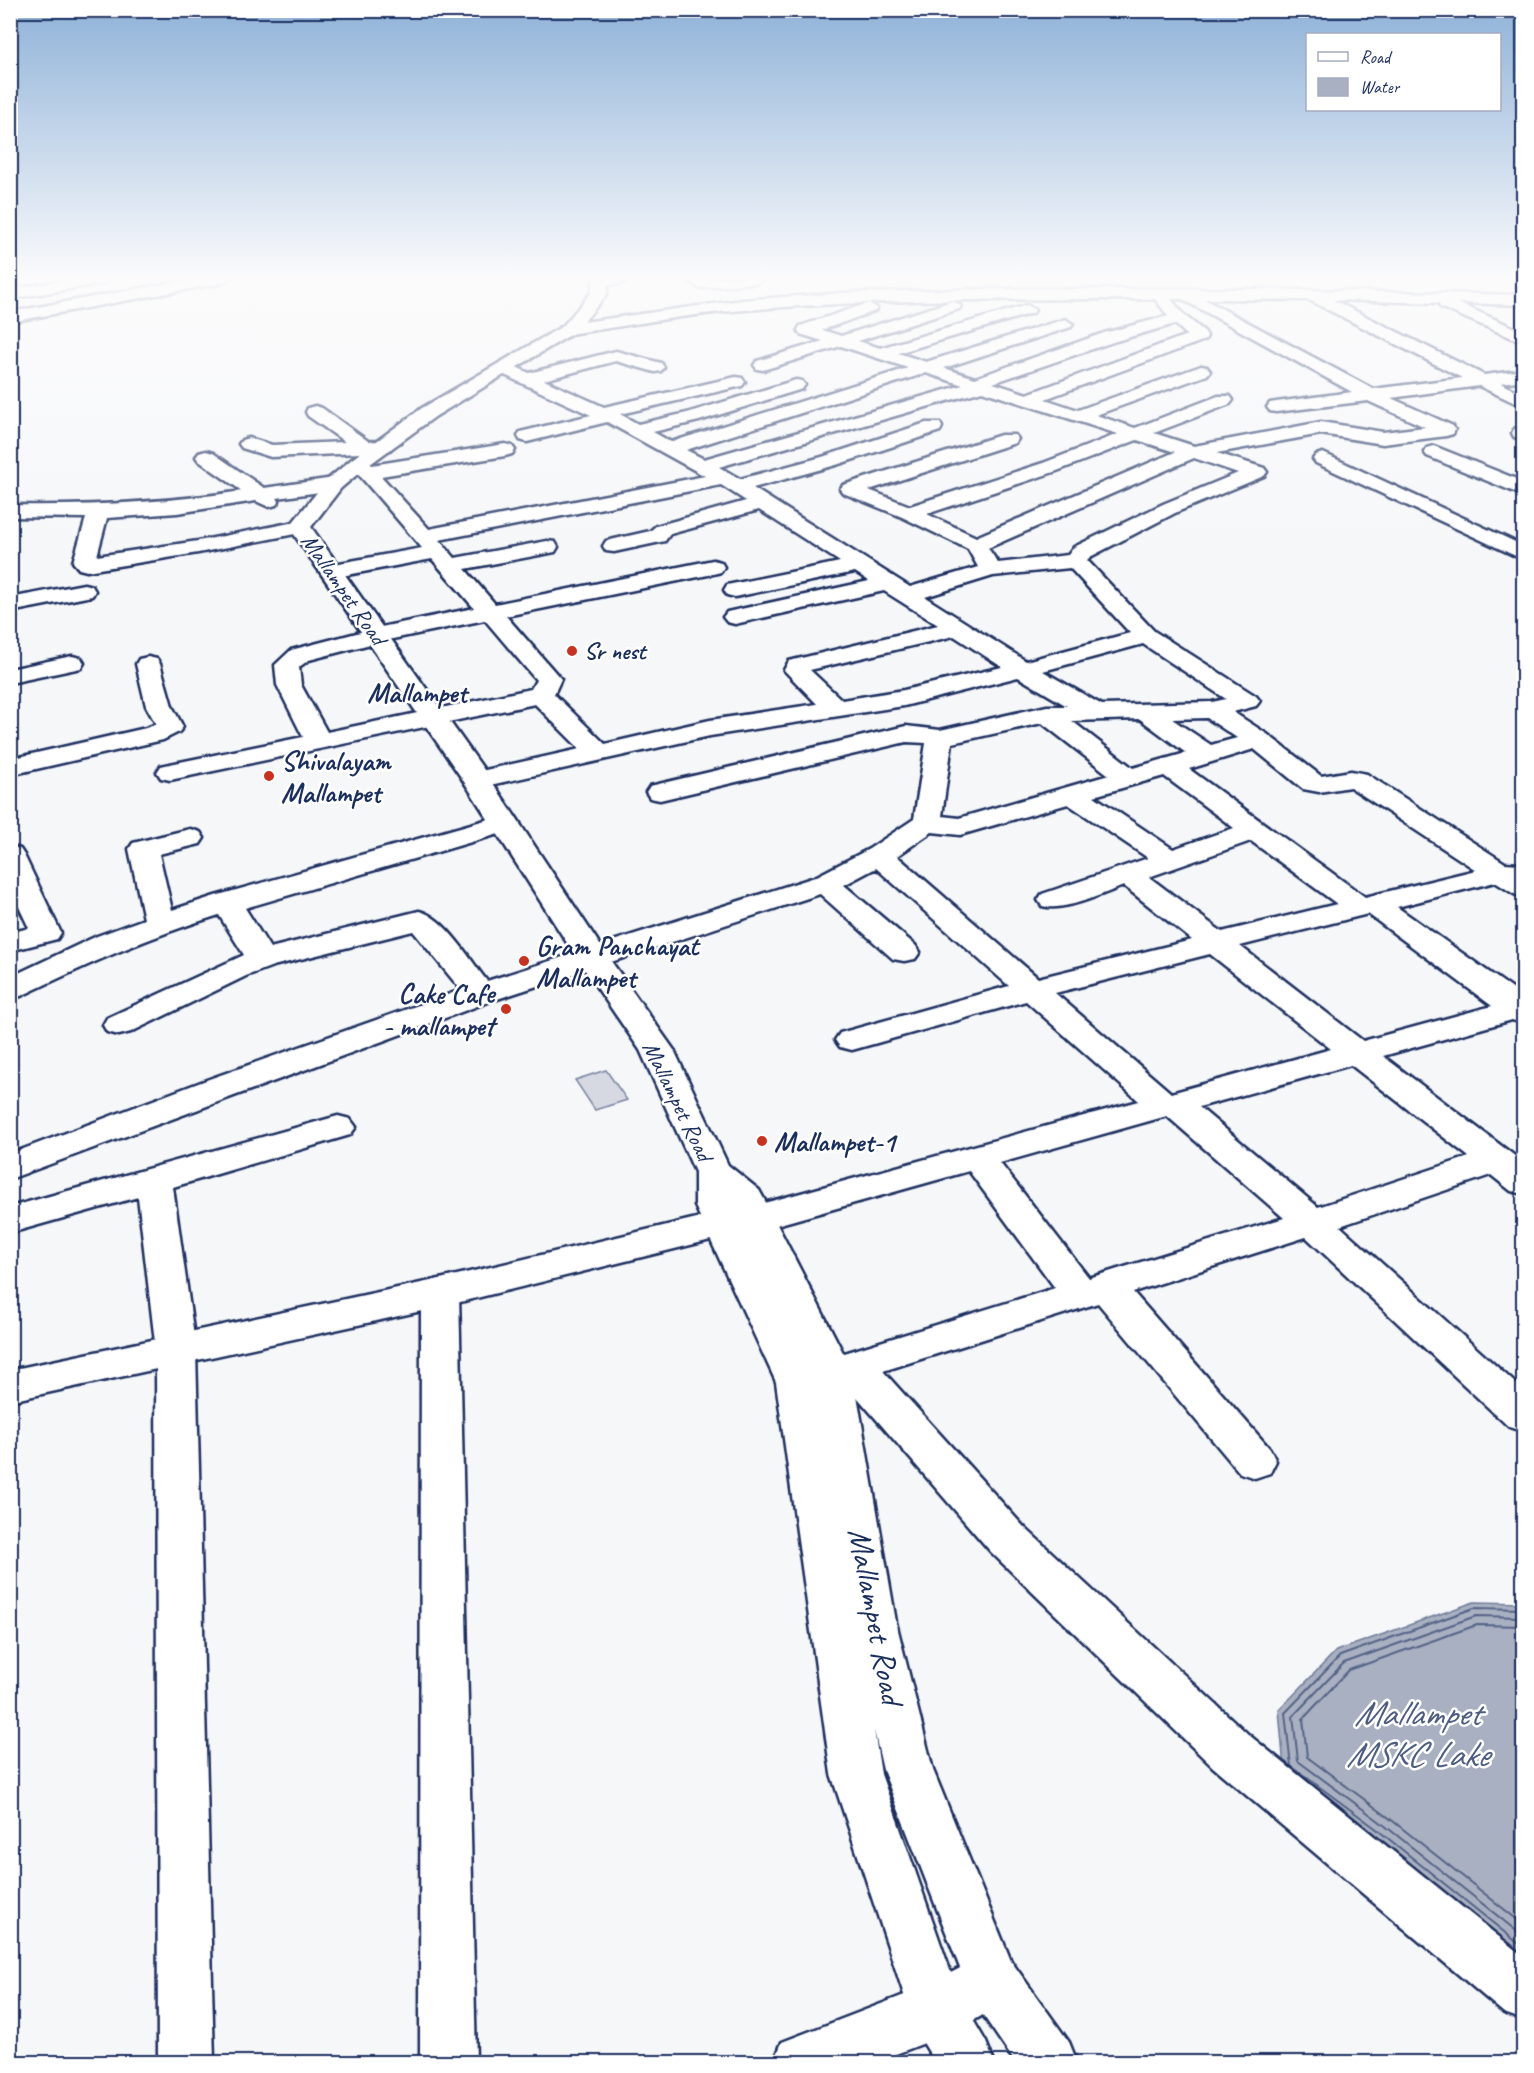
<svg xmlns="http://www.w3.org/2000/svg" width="1534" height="2073" font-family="Caveat,sans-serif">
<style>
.green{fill:#d6d9e2;stroke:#7884a0;stroke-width:1.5}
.water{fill:#a9b0c1;stroke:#707c99;stroke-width:1.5}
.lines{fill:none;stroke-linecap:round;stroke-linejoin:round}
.shore{stroke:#546386;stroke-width:2}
.minor-casing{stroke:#1b2f5e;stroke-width:5}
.tertiary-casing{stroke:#1b2f5e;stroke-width:5}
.secondary-casing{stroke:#1b2f5e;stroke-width:5}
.motorway-casing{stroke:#1b2f5e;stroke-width:5}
.minor{fill:#fff;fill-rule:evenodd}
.tertiary{fill:#fff;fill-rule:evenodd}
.secondary{fill:#fff;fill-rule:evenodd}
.motorway{fill:#fff;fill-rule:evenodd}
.poi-dot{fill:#c8321e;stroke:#fff;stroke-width:2}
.labels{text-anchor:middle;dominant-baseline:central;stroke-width:5;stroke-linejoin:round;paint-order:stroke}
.far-street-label{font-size:24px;fill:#1b2f5e;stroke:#fff}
.far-poi-label{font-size:24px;font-weight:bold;fill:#1b2f5e;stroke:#fff;text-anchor:start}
.far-district-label{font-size:28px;font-weight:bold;fill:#1b2f5e;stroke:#fff}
.poi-label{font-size:28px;font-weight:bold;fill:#1b2f5e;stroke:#fff;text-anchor:start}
.near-street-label{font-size:33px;fill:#1b2f5e;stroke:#fff}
.near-water-label{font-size:36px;font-style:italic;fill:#4d5c81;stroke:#fff}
</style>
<rect width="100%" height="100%" fill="#f6f7f9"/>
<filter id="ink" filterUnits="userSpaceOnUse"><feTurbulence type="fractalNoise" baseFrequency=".0167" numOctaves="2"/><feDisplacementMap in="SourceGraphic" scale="12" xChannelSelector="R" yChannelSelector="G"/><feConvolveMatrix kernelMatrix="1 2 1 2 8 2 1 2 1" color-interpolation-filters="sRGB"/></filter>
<g filter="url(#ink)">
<path class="green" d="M 606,1070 L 627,1100 L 595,1110 L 575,1080 Z"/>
<path class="water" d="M 1474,1602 L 1523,1603 L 1523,1956 L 1370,1832 L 1284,1768 L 1279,1710 L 1336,1651 Z"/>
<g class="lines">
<path class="shore" d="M 1524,1609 L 1474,1608 L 1340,1656 L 1285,1713 L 1291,1766 L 1374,1827 L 1524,1948
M 1524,1617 L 1476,1616 L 1344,1663 L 1293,1716 L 1298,1761 L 1379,1821 L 1524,1937
M 1524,1626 L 1477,1625 L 1349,1670 L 1303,1719 L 1307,1757 L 1384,1814 L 1524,1925"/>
<g class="minor-casing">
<path id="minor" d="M 595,278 L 633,278 C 625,285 606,286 596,283 L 593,280 Z
M 683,278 L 765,278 L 757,283 L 700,288 Z
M 983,289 L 1264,289 L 1524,295 L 1524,305 L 1458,303 L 1524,332 L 1524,343 L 1440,307 L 1439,303 L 1333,300 L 1484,375 L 1524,370 L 1524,380 L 1501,383 L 1524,395 L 1524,407 L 1479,386 L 1391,398 L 1453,426 L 1455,430 L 1453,434 L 1446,436 L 1383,444 L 1321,434 L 1217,453 L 1264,468 L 1267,472 L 1264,476 L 1177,512 L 1090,557 L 1087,560 L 1154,631 L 1256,696 L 1260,701 L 1256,706 L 1233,712 L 1267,734 L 1321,776 L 1351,771 L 1367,774 L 1505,863 L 1520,864 L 1524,868 L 1524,897 L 1514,894 L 1495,882 L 1397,907 L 1524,997 L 1524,1024 L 1512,1020 L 1383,1056 L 1524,1163 L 1524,1194 L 1511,1191 L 1491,1175 L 1340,1226 L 1524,1391 L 1524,1432 L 1509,1427 L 1306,1237 L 1133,1292 L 1270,1449 L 1276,1461 L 1270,1473 L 1255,1478 L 1240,1473 L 1098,1303 L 883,1371 L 1023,1526 L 1249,1735 L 1524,1957 L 1524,2020 L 1504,2013 L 1213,1767 L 991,1552 L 845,1383 L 836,1386 L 822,1382 L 816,1371 L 822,1360 L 1055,1288 L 969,1171 L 755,1231 L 742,1227 L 736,1218 L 742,1209 L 1139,1101 L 1026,1001 L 852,1050 L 840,1047 L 835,1040 L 840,1033 L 1009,986 L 876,868 L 844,885 L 915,945 L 920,952 L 915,959 L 904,961 L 893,959 L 820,894 L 491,1001 L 10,1179 L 10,1154 L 209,1079 L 461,990 L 413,931 L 273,966 L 246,976 L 131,1032 L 119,1035 L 107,1032 L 103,1025 L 107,1018 L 244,955 L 219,915 C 150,936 86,965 21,996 L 10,998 L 10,977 L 97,936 L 144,919 L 129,849 L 133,843 L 190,829 L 200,832 L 204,838 L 200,844 L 159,854 L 172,910 L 215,896 L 496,817 L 506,815 L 516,817 L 520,823 L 516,829 L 245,908 L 270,948 L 419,911 C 445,917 470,960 487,981 L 815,877 L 869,849 L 914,819 L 926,743 L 906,742 L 660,800 L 650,798 L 646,792 L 650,786 L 906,726 L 940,730 L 1047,706 L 1067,706 L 1018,677 L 904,706 L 710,736 L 477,788 L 467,786 L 463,780 L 467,774 L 580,749 L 535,704 L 170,780 L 161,778 L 157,772 L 161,766 L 170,764 L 303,737 L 277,685 L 275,665 L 291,650 L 376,628 L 474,608 L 432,559 L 331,578 L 323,576 L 320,571 L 323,566 L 422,548 L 349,463 L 352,459 L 366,459 L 372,465 L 505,444 L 512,446 L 515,450 L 512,454 L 505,456 L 381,476 L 429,529 L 705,476 L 607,422 L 527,442 L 520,440 L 518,436 L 520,432 L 591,415 L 498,372 L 495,368 L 498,364 L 510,364 L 529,373 L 616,351 L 661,363 L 664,367 L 661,371 L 655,372 L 616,361 L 544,380 L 604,407 L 736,377 L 742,378 L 745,382 L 742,386 L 620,414 L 638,424 L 687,413 L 796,380 L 802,381 L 805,385 L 802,389 L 699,421 L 653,432 L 671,442 L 908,368 L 841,346 L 763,370 L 757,369 L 754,365 L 757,361 L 823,341 L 800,334 L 798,330 L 800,326 L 869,303 L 877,308 L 875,311 L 822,330 L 841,336 L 953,301 L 961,306 L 959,309 L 858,341 L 880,348 L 1027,305 L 1035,310 L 1033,313 L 898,353 L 926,362 L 1059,321 L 1065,319 L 1073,324 L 1071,327 L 944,368 L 975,378 L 1104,333 L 1168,316 L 1155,299 C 1018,299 882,299 745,310 C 686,314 627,326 569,334 L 561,329 L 569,324 L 742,300 L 844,293 ZM 1171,299 L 1182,299 L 1352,392 L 1276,402 L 1270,403 L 1267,407 L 1270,411 L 1276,412 L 1368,401 L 1425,427 L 1383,432 L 1321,422 L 1194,446 L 1154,433 L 1230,404 L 1233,400 L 1230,396 L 1218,396 L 1135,428 L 1096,415 L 1207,375 L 1210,371 L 1207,367 L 1201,366 L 1078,410 L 1045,399 L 1205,340 L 1207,336 L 1205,332 L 1184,315 ZM 1204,299 L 1309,300 L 1462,378 L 1373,389 ZM 1175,324 L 1187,335 L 1027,394 L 993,383 L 1116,341 ZM 926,373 L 963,385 L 704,459 L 686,450 ZM 982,391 L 1118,434 L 1043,463 L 910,506 L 869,490 L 1015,443 L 1018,439 L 1015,435 L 1001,435 L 843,485 L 840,489 L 843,493 L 902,517 L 968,549 L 978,567 L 910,587 L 753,488 L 836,465 L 940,431 L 942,427 L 940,423 L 926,423 L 822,457 L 740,479 L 719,467 ZM 1137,440 L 1175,452 L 976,537 L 927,514 L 1057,471 ZM 1194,458 L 1238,473 L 1163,504 L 1074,547 L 1068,555 L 998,563 L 988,548 ZM 721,485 L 746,501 L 656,526 L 650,531 L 606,541 L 603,546 L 606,551 L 614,552 L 665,541 L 670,534 L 759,510 L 840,562 L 727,585 L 724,590 L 727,595 L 735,597 L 855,572 L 869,581 L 727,612 L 723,617 L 727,622 L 735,624 L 884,591 L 938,625 L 789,661 L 784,670 L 817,704 L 710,720 L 605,744 L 554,694 L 561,679 L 506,616 L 713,574 L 721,572 L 724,567 L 721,562 L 713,560 L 495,604 L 465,569 L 555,552 L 558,547 L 555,542 L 547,541 L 455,558 L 439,540 ZM 1070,568 L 1130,633 L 1026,661 L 925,597 L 993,576 ZM 485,620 L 536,680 L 531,689 L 327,732 L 301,685 L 299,667 L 309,660 L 378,642 ZM 954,636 L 1002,667 L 904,690 L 842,700 L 810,670 ZM 1143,644 L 1226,699 L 1212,702 L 1102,705 L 1043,671 ZM 1207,718 L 1237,738 L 1211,745 L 1172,719 ZM 1140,719 L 1186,753 L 1133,768 L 1072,721 ZM 1042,723 L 1109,775 L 959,818 L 942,816 L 952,743 ZM 1254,749 L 1303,789 L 1319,792 L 1350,787 L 1476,870 L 1365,897 L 1189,769 ZM 1164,776 L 1234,828 L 1173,849 L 1094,796 ZM 1068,804 L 1148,858 L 1042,894 L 1038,900 L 1042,906 C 1065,912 1101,894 1124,886 L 1192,940 L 1038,978 L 897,856 L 932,832 L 960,835 ZM 1251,841 L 1337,904 L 1222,932 L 1149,877 ZM 1368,914 L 1492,1006 L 1363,1041 L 1240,946 ZM 1210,954 L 1331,1049 L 1171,1093 L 1055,993 ZM 1351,1065 L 1469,1157 L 1318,1207 L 1199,1107 ZM 1167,1116 L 1284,1218 L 1089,1278 L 1000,1163 Z
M 315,406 L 322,408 L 368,441 L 390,442 L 393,446 L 390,450 L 383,452 L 271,457 L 242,448 L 239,444 L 242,440 L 249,438 L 272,445 L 345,442 L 308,416 L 306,412 L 308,408 Z
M 1521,427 L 1524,428 L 1524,440 L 1514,437 L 1512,433 L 1514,429 Z
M 1434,446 L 1524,482 L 1524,496 L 1427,456 L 1424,452 L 1427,448 Z
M 206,451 L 213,453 L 264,488 L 334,478 L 341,480 L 344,484 L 341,488 L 334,490 L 277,498 L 279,501 L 276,505 L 269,507 L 256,501 L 177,513 L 107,518 L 97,556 L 198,541 L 300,521 L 307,523 L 311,527 L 307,531 L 300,533 L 198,553 L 87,571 L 79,569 L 73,562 L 86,518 L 10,517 L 10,505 C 91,506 163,503 242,491 L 199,461 L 196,457 L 199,453 Z
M 1323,453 L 1524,546 L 1524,560 L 1316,463 L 1313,459 L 1316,455 Z
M 84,584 L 92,586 L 95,591 L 92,596 L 10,612 L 10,598 Z
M 72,656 L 81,658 L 84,663 L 81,668 L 10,683 L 10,669 Z
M 148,657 L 157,659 L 160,664 L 172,706 L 183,727 L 179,732 L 163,740 L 10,775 L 10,759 L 146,728 L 156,724 L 146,706 L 136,664 L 139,659 Z
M 10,846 L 20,849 L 24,855 L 61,933 L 57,939 L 10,951 L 10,933 L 29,928 L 10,888 Z
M 338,1116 L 350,1119 L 356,1127 L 350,1135 L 173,1187 L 196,1351 L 214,2062 L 158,2062 L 156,1351 L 138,1197 L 10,1233 L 10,1207 Z
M 440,1279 L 454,1283 L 459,1293 L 476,2062 L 420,2062 L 421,1293 L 426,1283 Z
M 991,1952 L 1010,1961 L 1019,1980 L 1010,1999 L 956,2031 L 875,2062 L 774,2062 L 782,2042 L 920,1989 Z"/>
</g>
<g class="tertiary-casing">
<path id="tertiary" d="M 722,1212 L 735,1216 L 741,1225 L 735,1234 L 440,1307 L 10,1401 L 10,1370 L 440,1279 Z"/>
</g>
<g class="secondary-casing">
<path id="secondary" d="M 198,278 L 230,278 L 222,283 L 10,322 L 10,312 Z
M 594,278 L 608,278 L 607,294 L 575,332 L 436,416 L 366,467 L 341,488 L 311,527 L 487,774 L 606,954 L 674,1050 L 728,1165 L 759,1190 L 764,1199 L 853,1372 L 896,1622 L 933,1770 L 1011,1961 L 1069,2042 L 1077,2062 L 1015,2062 L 972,1999 L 883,1770 L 874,1730 L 881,1774 L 959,1996 L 986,2042 L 994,2062 L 935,2062 L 916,2031 L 831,1774 L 776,1382 L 695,1206 L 695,1172 L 640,1050 L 576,957 L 463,780 L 289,527 L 327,480 L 352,459 L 422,408 L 563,326 L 591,293 Z"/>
</g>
<g class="motorway-casing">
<path id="motorway" d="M 79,278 L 113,278 L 105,283 L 10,299 L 10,289 Z"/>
</g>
<use href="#minor" class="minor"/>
<use href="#tertiary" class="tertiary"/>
<use href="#secondary" class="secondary"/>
<use href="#motorway" class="motorway"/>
</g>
</g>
<linearGradient id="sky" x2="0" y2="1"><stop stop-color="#8fb2d8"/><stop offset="0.49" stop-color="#fbfbfc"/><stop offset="1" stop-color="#fbfbfc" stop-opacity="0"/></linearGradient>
<rect width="1534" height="568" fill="url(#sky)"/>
<g class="poi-dot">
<circle cx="572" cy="651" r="6"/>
<circle cx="269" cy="776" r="6"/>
<circle cx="524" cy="961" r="6"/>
<circle cx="506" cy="1009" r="6"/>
<circle cx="762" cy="1141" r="6"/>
</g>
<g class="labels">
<g class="far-street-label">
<text transform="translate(344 589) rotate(55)">Mallampet Road</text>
<text transform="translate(678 1101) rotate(64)">Mallampet Road</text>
</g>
<g class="far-poi-label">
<text x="584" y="651">Sr nest</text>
</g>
<g class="far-district-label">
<text x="417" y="692">Mallampet</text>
</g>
<g class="poi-label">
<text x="281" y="760">Shivalayam<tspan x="281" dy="32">Mallampet</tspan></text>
<text x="536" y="945">Gram Panchayat<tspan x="536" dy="32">Mallampet</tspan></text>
<text x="494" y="993" text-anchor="end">Cake Cafe<tspan x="494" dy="32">- mallampet</tspan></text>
<text x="774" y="1141">Mallampet-1</text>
</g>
<g class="near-street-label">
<text transform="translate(876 1616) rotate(79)">Mallampet Road</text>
</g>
<g class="near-water-label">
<text x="1417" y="1713">Mallampet<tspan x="1417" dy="41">MSKC Lake</tspan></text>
</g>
</g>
<rect width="1534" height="2073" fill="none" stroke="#fff" stroke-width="36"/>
<rect x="18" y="18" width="1498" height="2037" fill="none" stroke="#1b2f5e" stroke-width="2" filter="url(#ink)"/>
<rect x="1306" y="33" width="195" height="78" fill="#ffffff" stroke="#a4acbf" stroke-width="1.5"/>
<rect x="1318" y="52" width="30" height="9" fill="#ffffff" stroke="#a4acbf" stroke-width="1.5"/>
<text x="1360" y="63" font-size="18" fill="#1b2f5e">Road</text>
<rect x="1318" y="78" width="30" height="18" fill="#a9b0c1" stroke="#a4acbf" stroke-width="1.5"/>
<text x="1360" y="93" font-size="18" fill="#1b2f5e">Water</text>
</svg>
